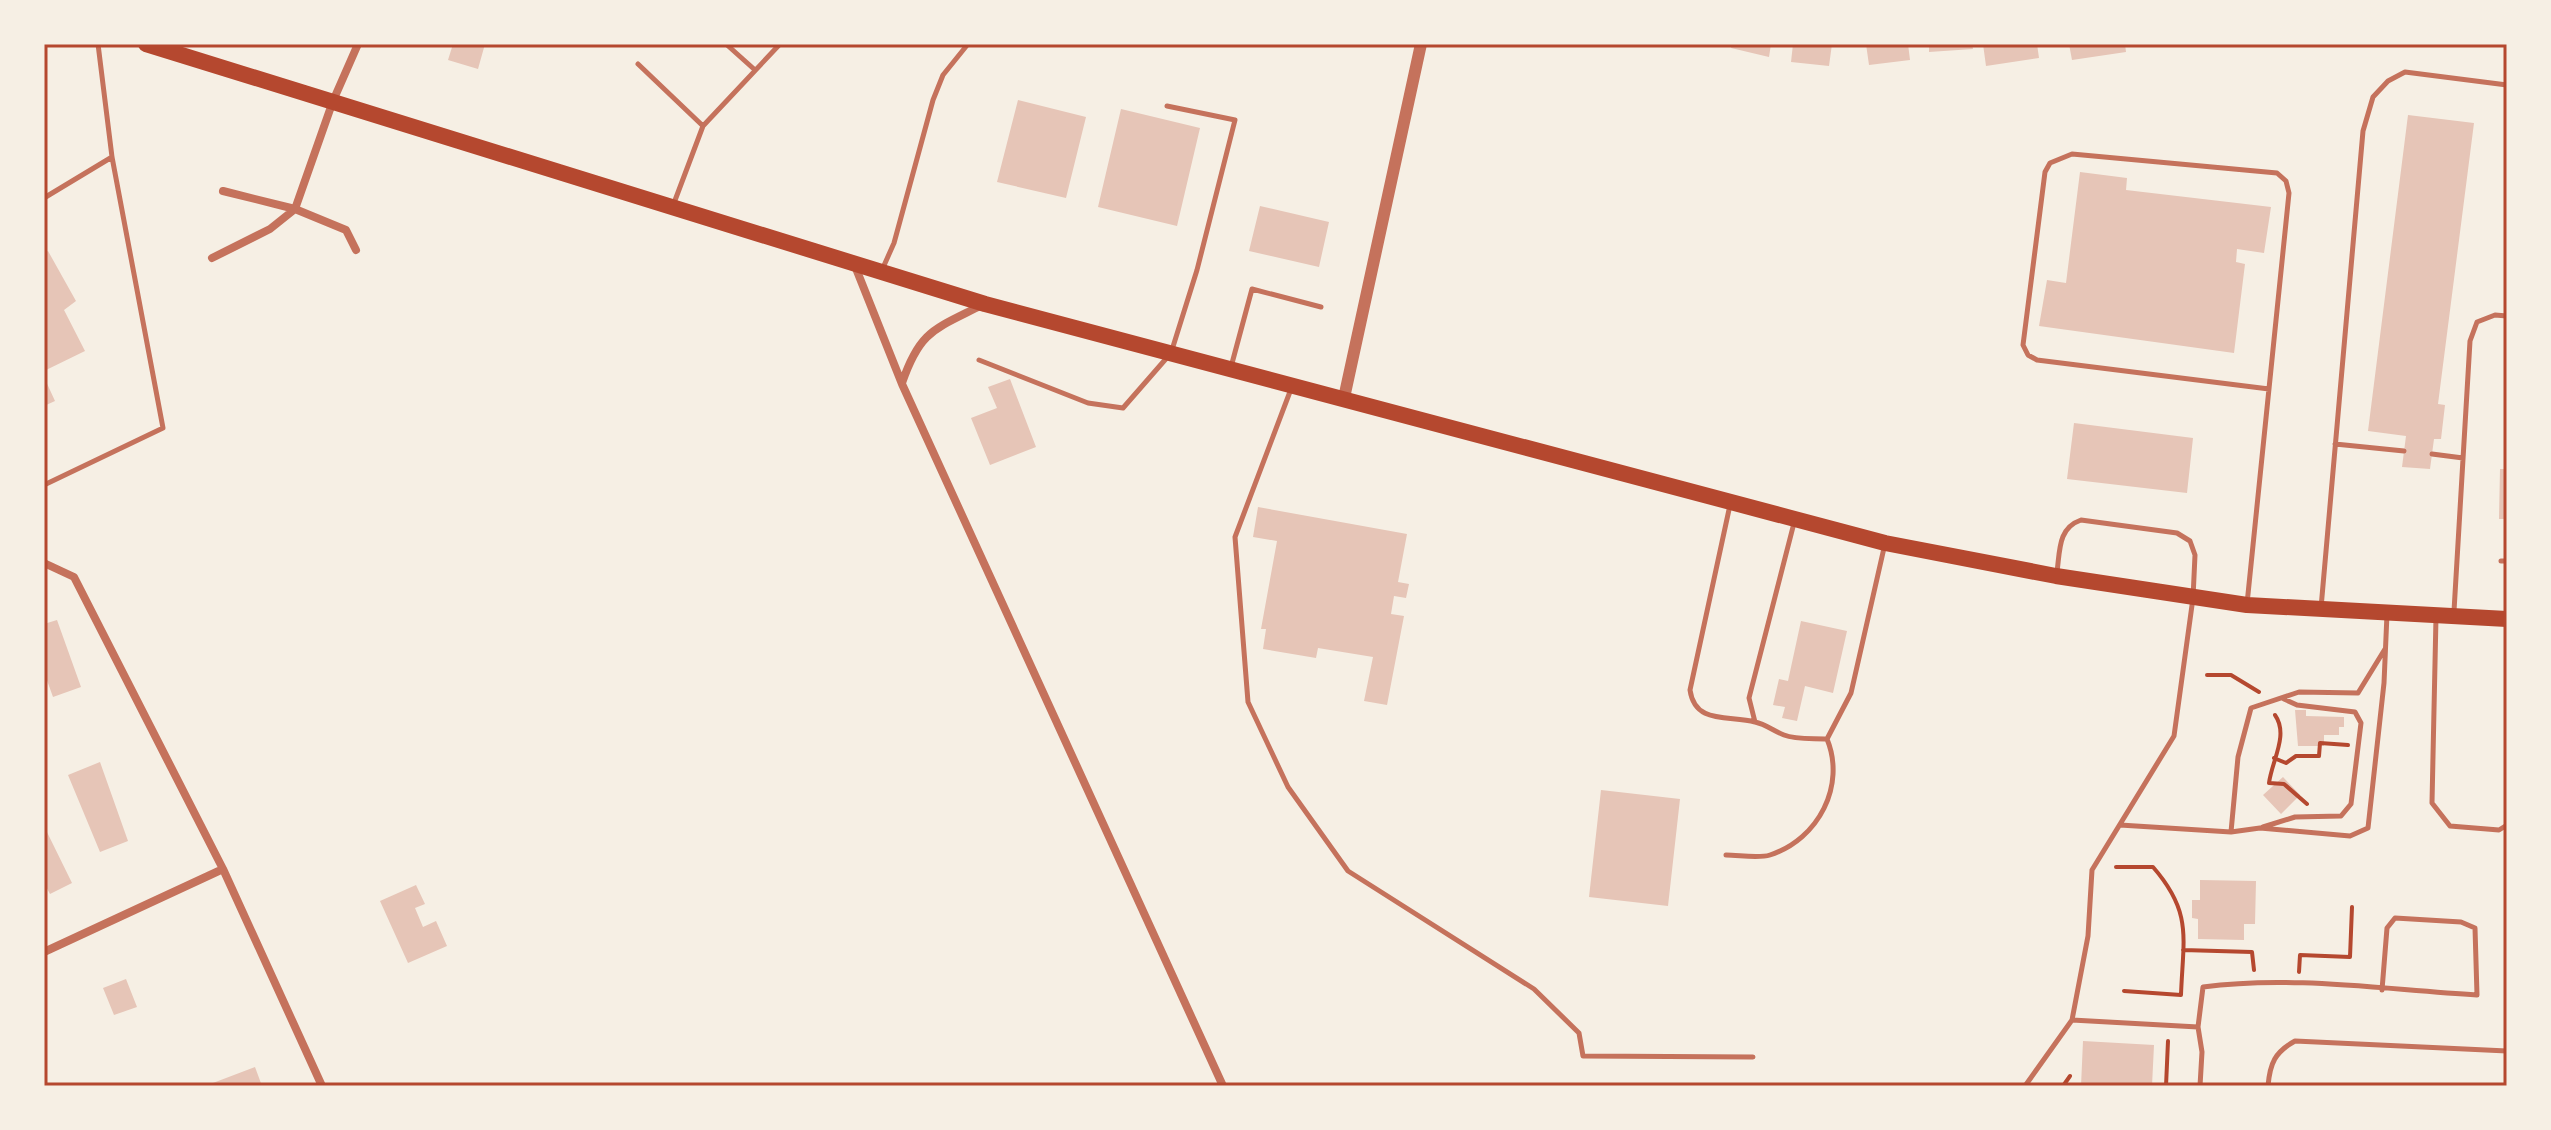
<svg xmlns="http://www.w3.org/2000/svg" width="2551" height="1130" font-family="'Nunito Sans',sans-serif">
<style>
.building{fill:#e6c5b7}
.lines{fill:none;stroke-linecap:round;stroke-linejoin:round}
.path{stroke:#b5482f;stroke-width:4}
.service{stroke:#c5725c;stroke-width:5}
.minor{stroke:#c5725c;stroke-width:8}
.tertiary{stroke:#c5725c;stroke-width:12}
.primary{stroke:#b5482f;stroke-width:16}
.neatline{fill:none;stroke:#b5482f;stroke-width:3}
</style>
<rect width="100%" height="100%" fill="#f6efe4"/>
<path class="building" d="M 453,44 L 485,44 L 478,69 L 448,60 Z
M 1732,44 L 1771,44 L 1769,57 L 1731,48 Z
M 1793,44 L 1832,44 L 1829,66 L 1791,62 Z
M 1866,44 L 1908,44 L 1910,60 L 1869,65 Z
M 1929,44 L 1972,44 L 1973,49 L 1929,52 Z
M 1983,44 L 2037,44 L 2039,58 L 1986,66 Z
M 2069,44 L 2125,44 L 2126,52 L 2072,60 Z
M 1018,100 L 1086,117 L 1066,198 L 997,182 Z
M 1121,109 L 1200,128 L 1177,226 L 1098,207 Z
M 2408,115 L 2474,123 L 2438,404 L 2445,405 L 2441,439 L 2434,439 L 2430,469 L 2402,467 L 2406,436 L 2368,431 Z
M 2080,172 L 2127,178 L 2126,190 L 2271,207 L 2264,253 L 2237,249 L 2236,262 L 2245,264 L 2234,353 L 2039,326 L 2047,280 L 2066,283 Z
M 1260,206 L 1329,222 L 1319,267 L 1249,251 Z
M 48,251 L 76,301 L 64,310 L 85,351 L 44,371 L 44,253 Z
M 44,377 L 55,401 L 44,406 Z
M 1010,379 L 1036,447 L 990,465 L 971,418 L 997,408 L 988,387 Z
M 2074,423 L 2193,438 L 2187,493 L 2067,479 Z
M 2500,469 L 2507,469 L 2507,519 L 2499,519 Z
M 1258,507 L 1407,534 L 1398,582 L 1409,584 L 1406,598 L 1394,596 L 1391,614 L 1404,616 L 1387,705 L 1364,701 L 1373,657 L 1318,648 L 1316,658 L 1263,649 L 1266,629 L 1261,629 L 1277,541 L 1253,537 Z
M 57,620 L 81,687 L 53,697 L 44,672 L 44,624 Z
M 1801,621 L 1847,631 L 1833,693 L 1805,686 L 1797,721 L 1782,718 L 1785,707 L 1773,705 L 1779,679 L 1788,681 Z
M 2295,710 L 2306,710 L 2306,716 L 2344,717 L 2344,727 L 2339,727 L 2339,735 L 2324,735 L 2324,746 L 2298,746 Z
M 100,762 L 128,841 L 100,852 L 68,775 Z
M 2283,777 L 2300,795 L 2281,814 L 2263,795 Z
M 1601,790 L 1680,799 L 1668,906 L 1589,897 Z
M 44,826 L 72,883 L 50,894 L 44,883 Z
M 2200,880 L 2256,881 L 2255,924 L 2244,924 L 2244,940 L 2198,939 L 2198,919 L 2192,918 L 2192,900 L 2200,900 Z
M 416,885 L 425,904 L 415,908 L 423,927 L 436,921 L 447,946 L 408,963 L 380,901 Z
M 126,979 L 137,1007 L 114,1015 L 103,988 Z
M 2083,1041 L 2154,1045 L 2152,1086 L 2081,1086 Z
M 255,1067 L 262,1086 L 205,1086 Z"/>
<g class="lines">
<path class="path" d="M 2207,675 L 2231,675 L 2259,692
M 2275,715 C 2289,735 2272,760 2269,783 L 2284,784 L 2307,804
M 2274,758 L 2286,763 L 2296,756 L 2319,756 L 2320,743 L 2348,745
M 2116,867 L 2153,867 C 2193,913 2183,938 2181,995 L 2124,991
M 2183,950 L 2252,952 L 2254,970
M 2299,972 L 2300,955 L 2350,957 L 2352,907
M 2063,1086 L 2070,1076
M 2166,1086 L 2168,1041"/>
<path class="service" d="M 726,44 L 755,70
M 638,64 L 703,126
M 44,198 L 112,157
M 674,203 L 703,126 L 780,44
M 882,270 L 894,243 L 933,100 L 943,75 L 968,44
M 979,360 L 1088,403 L 1123,408 L 1171,353 L 1197,270 L 1235,120 L 1167,106
M 1231,367 L 1252,289 L 1321,307
M 1291,389 L 1235,537 L 1248,702 L 1288,787 L 1348,871 L 1534,989 L 1579,1033 L 1583,1056 L 1753,1057
M 2335,444 L 2404,451
M 2432,454 L 2463,458
M 44,485 L 163,428 L 112,157 L 98,44
M 1730,505 L 1690,690 C 1695,725 1729,715 1755,722 C 1765,724 1774,731 1784,735 C 1796,740 1814,738 1827,739
M 2501,561 L 2507,561
M 2247,604 L 2289,193 L 2286,181 L 2277,173 L 2072,154 L 2050,163 L 2045,172 L 2023,345 L 2028,355 L 2037,360 L 2269,389
M 2321,608 L 2363,131 L 2373,97 L 2388,81 L 2405,72 L 2507,85
M 2454,611 L 2470,341 L 2477,322 L 2495,315 L 2507,316
M 2436,617 L 2432,803 L 2450,826 L 2499,830 L 2507,825
M 1755,722 L 1749,698 L 1794,523
M 2120,825 L 2231,832 L 2260,828 L 2350,836 L 2368,828 L 2384,683 L 2387,614
M 2263,827 L 2295,817 L 2341,816 L 2351,804 L 2361,723 L 2355,712 L 2297,705 L 2284,699
M 2231,832 L 2238,757 L 2251,708 L 2299,692 L 2358,693 L 2385,649
M 1726,855 C 1739,855 1758,859 1770,855 C 1819,839 1846,785 1827,739 L 1851,693 L 1884,548
M 2072,1020 L 2198,1027 L 2202,1052 L 2200,1086
M 2198,1027 L 2203,987 C 2292,975 2387,990 2477,995 L 2475,928 L 2461,922 L 2395,918 L 2387,928 L 2382,990
M 2025,1086 L 2072,1020 L 2088,936 L 2092,870 L 2174,736 L 2193,598 L 2195,555 L 2190,541 L 2177,533 L 2081,520 C 2058,528 2060,550 2057,572
M 2268,1086 C 2270,1063 2275,1052 2295,1041 L 2507,1051"/>
<path class="minor" d="M 223,191 L 295,209 L 333,101 L 358,44
M 212,258 L 270,229 L 295,209 L 346,230 L 356,250
M 855,266 L 902,384 L 1223,1086
M 902,383 C 920,330 935,329 982,305
M 44,563 L 74,577 L 223,869 L 322,1086
M 44,952 L 223,869"/>
<path class="tertiary" d="M 1344,398 L 1421,44"/>
<path class="primary" d="M 146,44 L 985,304 L 1885,543 L 2056,576 L 2247,605 L 2507,619"/>
</g>
<rect width="2551" height="1130" fill="none" stroke="#f6efe4" stroke-width="92"/>
<rect x="46" y="46" width="2459" height="1038" class="neatline"/>
</svg>
